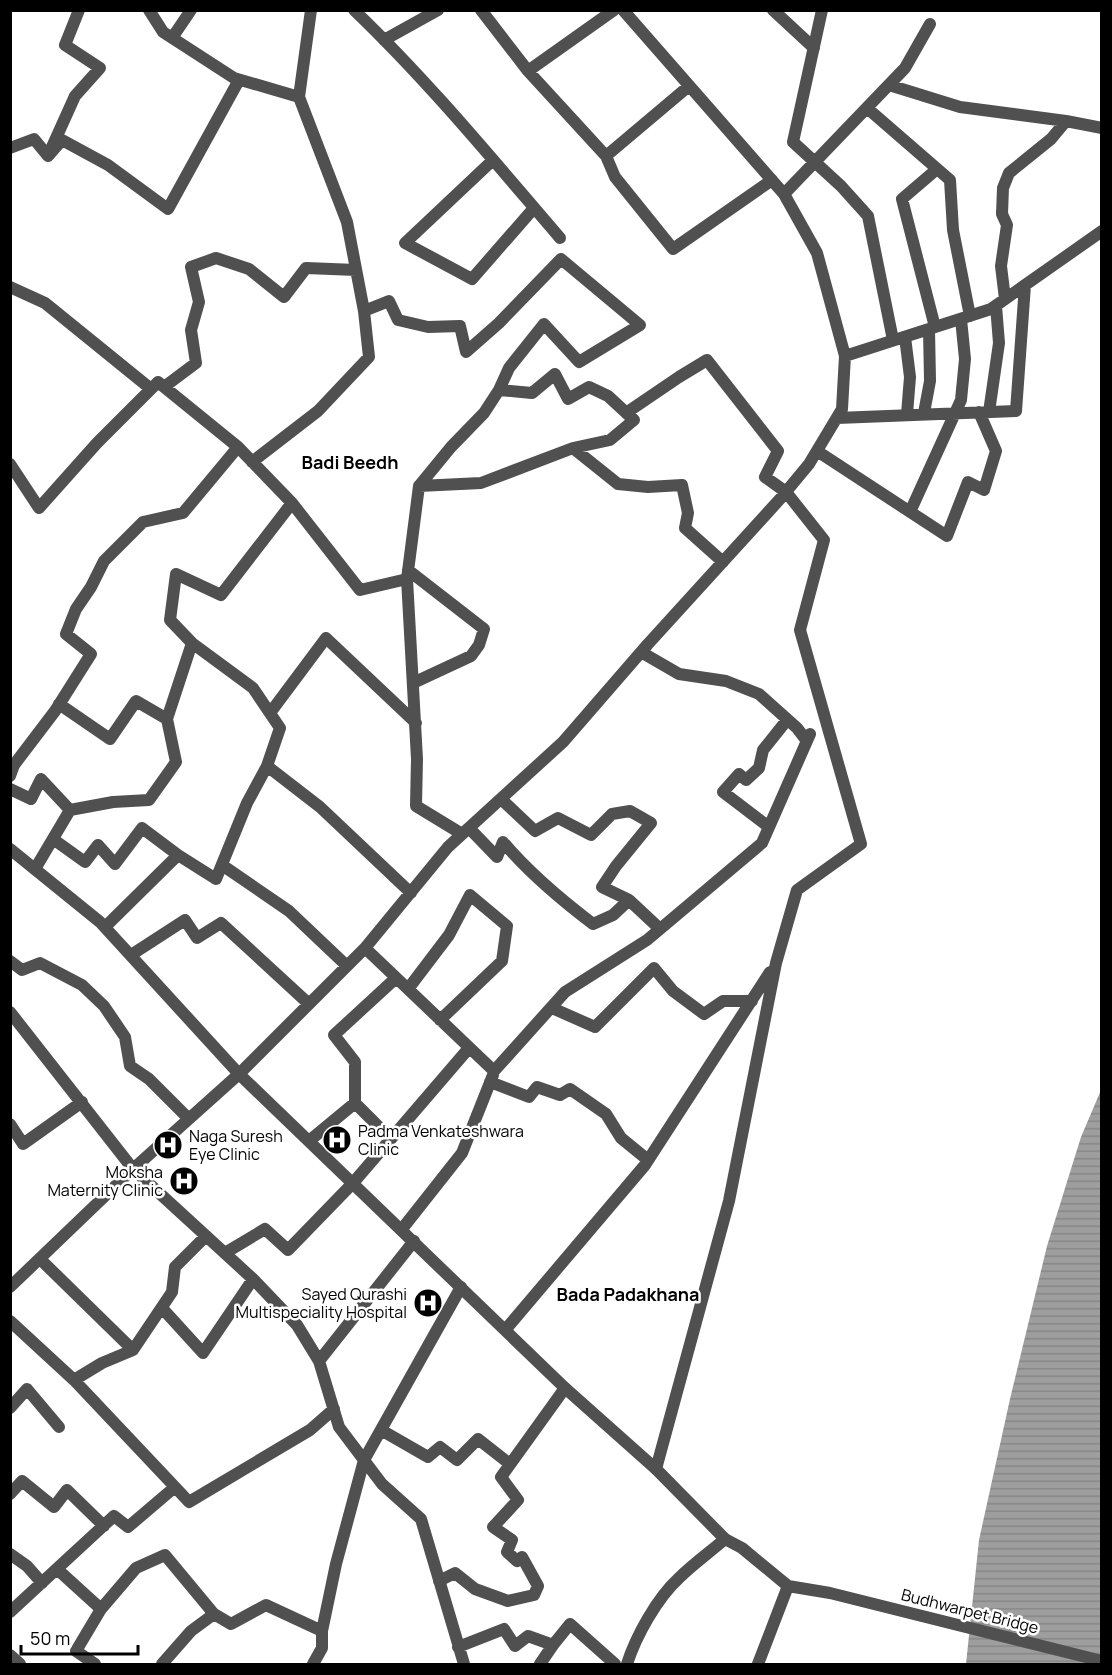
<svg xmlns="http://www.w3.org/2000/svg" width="1112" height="1675" font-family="Manrope,sans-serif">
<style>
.water{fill:url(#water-rules)}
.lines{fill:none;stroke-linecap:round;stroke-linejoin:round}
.minor{stroke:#505050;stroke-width:12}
.tertiary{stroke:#505050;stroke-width:12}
.labels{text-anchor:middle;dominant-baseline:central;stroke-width:5;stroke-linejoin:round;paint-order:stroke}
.poi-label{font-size:16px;fill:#000;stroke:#fff;text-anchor:start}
.street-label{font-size:16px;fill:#000;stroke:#fff}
.neighbourhood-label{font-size:18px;font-weight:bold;fill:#000;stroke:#fff}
</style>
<defs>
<pattern id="water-rules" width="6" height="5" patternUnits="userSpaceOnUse" patternTransform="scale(1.5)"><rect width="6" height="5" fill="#9e9e9e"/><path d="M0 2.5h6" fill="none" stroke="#868686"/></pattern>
</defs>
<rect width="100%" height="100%" fill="#fff"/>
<path class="water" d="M 1101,1090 L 1101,1664 L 966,1664 L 979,1540 L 1010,1399 L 1047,1246 L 1081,1137 Z"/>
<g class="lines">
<path class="minor" d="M 149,10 L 163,32 L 234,78 L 299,97
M 354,10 C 428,81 493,160 560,238
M 481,10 L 528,71
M 773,10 L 814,48
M 822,10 L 793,142 L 841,186 L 868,216 L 893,340
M 172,38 L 191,10
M 384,40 L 438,10
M 889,85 L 960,107 L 1066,121 L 1102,128
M 689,86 L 606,156 L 615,177 L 673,249 L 772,180
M 867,108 L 950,180 L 953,230 L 970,316
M 52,147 L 75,96 L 100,68 L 65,45 L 79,10
M 10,148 L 34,139 L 48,156 L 62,140 L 108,165 L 168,209 L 239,80
M 606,156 L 528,71 L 614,10
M 493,160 L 405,243 L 472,279 L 534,208
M 784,194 L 905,68 L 930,24
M 10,287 L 45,303 L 151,389
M 1005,299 L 1001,266 L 1007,225 L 1002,214 L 1003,188 L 1009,173 L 1051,139 L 1066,121
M 364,311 L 389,301 L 398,320 L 428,327 L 460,326 L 466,352 L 499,323 L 561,259 L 640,325 L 579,362 L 544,324 L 509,368 L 499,390
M 935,327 L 902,199 L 937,169
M 905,337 L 910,377 L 907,414
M 845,356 L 991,309 L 1102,231
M 164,387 L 196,363 L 191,330 L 199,302 L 191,267 L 216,258 L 249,269 L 284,297 L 306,268 L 356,270
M 989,412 L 999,343 L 996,306
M 626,413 L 679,377 L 707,360 L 778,451 L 765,477 L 786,492 L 824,540 L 800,630 L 861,844 L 797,890 L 776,963 L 729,1201 L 656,1469
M 924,413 L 930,381 L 929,329
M 837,418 L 1016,411 L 1025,285
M 817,451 L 947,536 L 968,482 L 984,490 L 996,451 L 979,412
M 252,462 L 318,411 L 369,357 L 364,311 L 347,222 L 299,97 L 311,10
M 10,464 L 39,508 L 97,443 L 158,382 L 238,447
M 419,486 L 451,447 L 484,413 L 499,390 L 532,393 L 555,374 L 568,399 L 589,387 L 608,396 L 634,420 L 610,440 L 573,448
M 910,512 L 961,400 L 965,359 L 961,319
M 408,570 L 484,629 L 479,645 L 471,656 L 413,683
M 407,579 L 419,486 L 481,483 L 573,448 L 618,484 L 648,487 L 682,485 L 688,513 L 685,528 L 723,562
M 192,643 L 170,620 L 176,574 L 221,595 L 292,503
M 641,652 L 679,674 L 726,681 L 759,694 L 797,728 L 807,741
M 59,704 L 110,739 L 136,701 L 167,719
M 270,713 L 326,638 L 416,723
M 10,776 L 14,765 L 55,711 L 91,654 L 66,634 L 76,609 L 91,587 L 104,561 L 143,522 L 183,513 L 238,447 L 292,503 L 360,590 L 407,579 L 417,759 L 416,806 L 462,834
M 10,789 L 31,799 L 41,779 L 70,810
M 501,799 L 535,831 L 558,818 L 591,835 L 612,814 L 630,811 L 651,823 L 616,866 L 602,887 L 629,900
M 769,827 L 723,792 L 739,774 L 746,780 L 759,768 L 763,750 L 787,720
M 469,828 L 497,857 L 503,842 C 530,874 560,899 593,924 L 613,915 L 629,900 L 660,929
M 53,839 L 85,862 L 98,845 L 115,864 L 142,828 L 178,855
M 222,865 L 289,911 L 347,966
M 35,869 L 70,810 L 113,802 L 149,800 L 176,762 L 167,719 L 192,643 L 253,688 L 280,728 L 267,766
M 105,927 L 178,855 L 216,879 L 247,803 L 267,766 L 320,807 L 411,893
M 365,948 L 494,1071 L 565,992 L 647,940 L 762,843 L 810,734
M 131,955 L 185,920 L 197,938 L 221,923 L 309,1004
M 10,961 L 22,970 L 40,963 L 82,985 L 104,1006 L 125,1037 L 130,1066 L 149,1079 L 189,1119
M 408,989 L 449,935 L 470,895 L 507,926 L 502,961 L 440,1020
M 552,1008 L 595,1027 L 654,968 L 673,991 L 704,1014 L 723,1001 L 752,1001
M 10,1012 L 133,1169 L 253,1279 L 297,1325 L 319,1361 L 339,1427 L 382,1484 L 421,1519 L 464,1664
M 490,1082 L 529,1097 L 537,1087 L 560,1095 L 570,1089 L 606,1114 L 621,1138 L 648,1160
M 355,1103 L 355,1062 L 334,1035 L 396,978
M 10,1124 L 23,1144 L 82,1102
M 309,1141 L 355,1103 L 391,1139
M 402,1229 L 462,1153 L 493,1075
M 225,1253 L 265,1229 L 288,1250 L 353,1183 L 469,1048
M 40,1259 L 133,1350 L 172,1292 L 175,1267 L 206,1236
M 10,1287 L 133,1169 L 239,1074 L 365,948 L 448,847 L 563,742 L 648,644 L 780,499 L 809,464 L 842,409 L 845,356 L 817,253 L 784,194 L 623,10
M 162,1308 L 203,1353 L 253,1279
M 10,1321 L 74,1380 L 102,1363 L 133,1350
M 506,1329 L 645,1165 L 770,972
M 319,1361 L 414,1241
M 74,1380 L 175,1487
M 10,1408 L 27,1389 L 59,1427
M 381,1430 L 428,1457 L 440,1447 L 457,1460 L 478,1439 L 510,1464
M 10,1494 L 22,1481 L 54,1507 L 67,1490 L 104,1526
M 10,1554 L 27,1566 L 42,1583
M 57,1569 L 101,1609 L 76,1651 L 95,1664
M 439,1581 L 455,1573 L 475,1589 L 508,1601 L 534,1595 L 538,1586 L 522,1557 L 517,1561 L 507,1552 L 512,1540 L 493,1527 L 518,1500 L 501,1477 L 565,1388
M 101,1609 L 136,1568 L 165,1555 L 214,1614
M 10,1612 L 114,1516 L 128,1527 L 175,1487 L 189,1502 L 310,1430 L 334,1409
M 458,1647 L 504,1629 L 515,1646 L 528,1636 L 553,1645 L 570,1624 L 615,1664
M 10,1655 L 20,1664
M 162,1664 L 191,1631 L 214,1614 L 231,1624 L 266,1605 L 322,1631
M 313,1664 L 322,1648 L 322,1631 L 336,1564 L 364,1460 L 461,1287
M 540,1664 L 553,1645
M 627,1664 C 636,1636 657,1598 679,1578 C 693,1564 710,1552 725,1539"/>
<path class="tertiary" d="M 10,849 L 100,922 L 239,1074 L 565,1388 L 656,1469 L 725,1539 L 742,1548 L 788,1586 L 830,1593 L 1102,1661
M 758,1664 L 788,1586"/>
</g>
<defs>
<g id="hospital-disc" transform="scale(1.5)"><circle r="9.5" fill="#000" stroke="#fff"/><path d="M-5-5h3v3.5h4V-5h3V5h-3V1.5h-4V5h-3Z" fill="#fff"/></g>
</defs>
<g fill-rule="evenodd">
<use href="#hospital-disc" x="337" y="1140"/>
<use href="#hospital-disc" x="168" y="1145"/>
<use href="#hospital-disc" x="184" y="1181"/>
<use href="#hospital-disc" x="428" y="1303"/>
</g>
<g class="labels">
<g class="poi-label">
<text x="358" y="1131">Padma Venkateshwara<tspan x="358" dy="18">Clinic</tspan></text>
<text x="189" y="1136">Naga Suresh<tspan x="189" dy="18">Eye Clinic</tspan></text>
<text x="163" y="1172" text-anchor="end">Moksha<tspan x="163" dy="18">Maternity Clinic</tspan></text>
<text x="407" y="1294" text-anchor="end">Sayed Qurashi<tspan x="407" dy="18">Multispeciality Hospital</tspan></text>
</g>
<g class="street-label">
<text transform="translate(970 1611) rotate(14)">Budhwarpet Bridge</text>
</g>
<g class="neighbourhood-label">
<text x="350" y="462">Badi Beedh</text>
<text x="628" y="1294">Bada Padakhana</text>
</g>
</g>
<rect width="1112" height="1675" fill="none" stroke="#000000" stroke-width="24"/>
<path d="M21 1645v9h117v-9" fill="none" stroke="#000000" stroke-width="3"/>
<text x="30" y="1645" font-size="18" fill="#000000" stroke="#ffffff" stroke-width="4.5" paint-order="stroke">50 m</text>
</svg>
